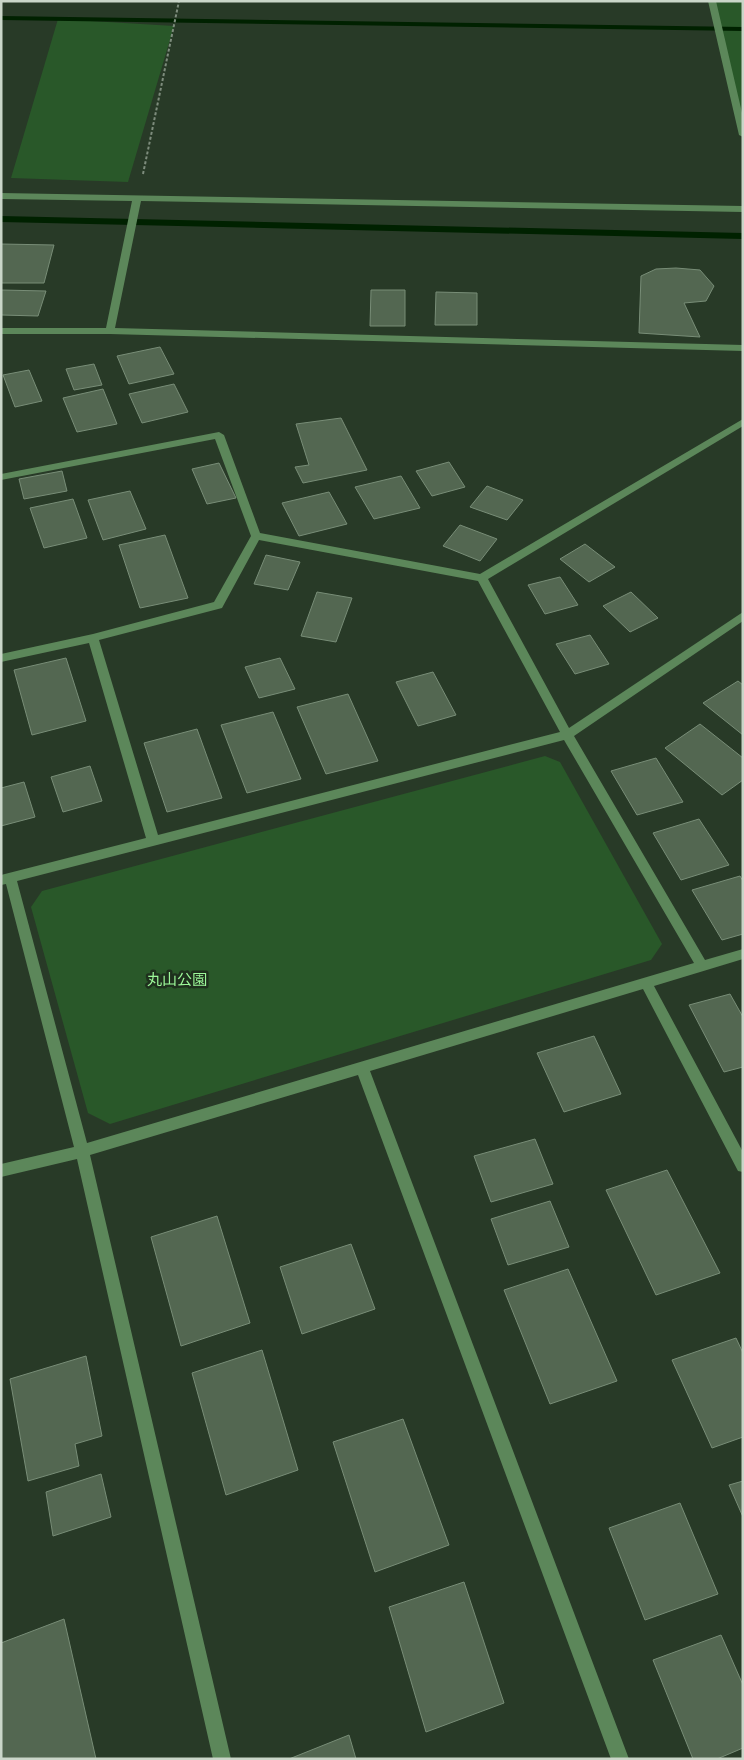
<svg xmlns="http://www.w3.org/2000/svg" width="744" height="1760" font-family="Ubuntu,'Noto Sans JP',sans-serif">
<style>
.green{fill:#295829}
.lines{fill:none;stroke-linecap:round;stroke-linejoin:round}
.stream{fill:#002100;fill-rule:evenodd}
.building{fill:#536751;stroke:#788d77}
.path{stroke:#7e8d7d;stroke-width:2;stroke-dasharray:3 2;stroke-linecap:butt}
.minor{fill:#5c875a;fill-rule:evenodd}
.labels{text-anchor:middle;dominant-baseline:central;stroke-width:5;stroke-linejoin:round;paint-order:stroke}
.park-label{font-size:15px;fill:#9cf899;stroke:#1e301d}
</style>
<rect width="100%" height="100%" fill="#283a27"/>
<path class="green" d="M 712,1 L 743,1 L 743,135 Z
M 58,19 L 174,26 L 128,182 L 11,178 Z
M 545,756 L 560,762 L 662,944 L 651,960 L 110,1124 L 88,1113 L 31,907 L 42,891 Z"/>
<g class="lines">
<path class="stream" d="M 1,16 L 743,27 L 743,31 L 1,20 Z
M 1,216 L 743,233 L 743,239 L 1,222 Z"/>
</g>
<path class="building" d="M 1,244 L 54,245 L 44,283 L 1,283 Z
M 676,268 L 700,270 L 714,286 L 706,301 L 684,303 L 700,337 L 639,333 L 641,276 L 656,269 Z
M 1,290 L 46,291 L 38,316 L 1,315 Z
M 371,290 L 405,290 L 405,326 L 370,326 Z
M 436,292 L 477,293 L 477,325 L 435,325 Z
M 160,347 L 174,374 L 129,384 L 117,356 Z
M 94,364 L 102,385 L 74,390 L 66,369 Z
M 29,370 L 42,401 L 15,407 L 3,375 Z
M 174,384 L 188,412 L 142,423 L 129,394 Z
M 103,389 L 117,424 L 77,432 L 63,398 Z
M 341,418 L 367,470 L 303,483 L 295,467 L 309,465 L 296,424 Z
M 449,462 L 465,487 L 432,496 L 416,471 Z
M 219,463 L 236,498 L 207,504 L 192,469 Z
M 62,471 L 67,491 L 24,499 L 19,479 Z
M 401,476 L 420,508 L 374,519 L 355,487 Z
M 487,486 L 523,500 L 507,520 L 470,507 Z
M 130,491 L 146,529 L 103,540 L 88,500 Z
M 329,492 L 347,524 L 299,536 L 282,503 Z
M 73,499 L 87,538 L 44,548 L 30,508 Z
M 460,525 L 497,539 L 480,561 L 443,546 Z
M 165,535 L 188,598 L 140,608 L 119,545 Z
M 585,544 L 615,567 L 589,582 L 560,559 Z
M 266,555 L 300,562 L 288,590 L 254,584 Z
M 560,577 L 578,605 L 545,614 L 528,585 Z
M 317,592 L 352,598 L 336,642 L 301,636 Z
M 631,592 L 658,618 L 630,632 L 603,606 Z
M 590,635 L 609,664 L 575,674 L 556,644 Z
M 66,658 L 86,721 L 32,735 L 14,670 Z
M 280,658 L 295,689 L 259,698 L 245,667 Z
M 433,672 L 456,715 L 418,726 L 396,682 Z
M 738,681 L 743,685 L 743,735 L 703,703 Z
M 348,694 L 378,761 L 326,774 L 297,707 Z
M 273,712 L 301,779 L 247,793 L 221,725 Z
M 700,724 L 743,758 L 743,780 L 722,795 L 665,748 Z
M 197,729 L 222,798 L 167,812 L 144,743 Z
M 656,758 L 683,802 L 637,815 L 611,771 Z
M 90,766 L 102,801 L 63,812 L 51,777 Z
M 24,782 L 35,817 L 1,826 L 1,788 Z
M 699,819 L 729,865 L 681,880 L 653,833 Z
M 740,876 L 743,881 L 743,934 L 722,940 L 692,890 Z
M 730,994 L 743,1017 L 743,1067 L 724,1072 L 689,1005 Z
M 594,1036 L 621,1094 L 564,1112 L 537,1053 Z
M 535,1139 L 553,1184 L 491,1202 L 474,1156 Z
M 667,1170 L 720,1273 L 656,1295 L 606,1190 Z
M 550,1201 L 569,1247 L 508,1265 L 491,1219 Z
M 217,1216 L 250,1323 L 181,1346 L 151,1237 Z
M 351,1244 L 375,1309 L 302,1334 L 280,1267 Z
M 568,1269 L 617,1381 L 550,1404 L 504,1290 Z
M 736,1338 L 743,1353 L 743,1437 L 712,1448 L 672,1360 Z
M 262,1350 L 298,1470 L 226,1495 L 192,1373 Z
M 86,1356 L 102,1436 L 75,1444 L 79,1466 L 28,1481 L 10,1379 Z
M 403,1419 L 449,1545 L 375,1572 L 333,1442 Z
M 101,1474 L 111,1517 L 53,1536 L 46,1492 Z
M 743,1481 L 743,1517 L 729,1485 Z
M 680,1503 L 718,1594 L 645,1620 L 609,1528 Z
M 464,1582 L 504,1703 L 426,1732 L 389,1607 Z
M 64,1619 L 96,1759 L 1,1759 L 1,1643 Z
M 721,1635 L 743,1685 L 743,1748 L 717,1759 L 693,1759 L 653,1660 Z
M 349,1735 L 356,1759 L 289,1759 Z"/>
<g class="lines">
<path class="path" d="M 143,174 L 179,1"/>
<path class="minor" d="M 708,1 L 716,1 L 743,117 L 743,137 L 739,135 Z
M 1,193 L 743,206 L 743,212 L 141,201 L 115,328 L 743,345 L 743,351 L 110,334 L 1,334 L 1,328 L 106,328 L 132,201 L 1,199 Z
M 743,419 L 743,426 L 488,579 L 569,728 L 743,612 L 743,621 L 574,736 L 705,960 L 743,949 L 743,959 L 654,986 L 743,1152 L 743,1172 L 738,1171 L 643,989 L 370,1071 L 629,1759 L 611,1759 L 358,1075 L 90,1155 L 231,1759 L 213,1759 L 77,1159 L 1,1177 L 1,1164 L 74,1147 L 6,884 L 1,885 L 1,875 L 146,838 L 89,643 L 1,662 L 1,654 L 93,634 L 214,602 L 251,536 L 215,439 L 1,480 L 1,474 L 219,432 L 224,435 L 260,533 L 480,574 ZM 259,540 L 478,581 L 560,732 L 158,835 L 99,640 L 222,608 ZM 564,740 L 694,963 L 87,1143 L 17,881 Z"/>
</g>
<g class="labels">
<g class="park-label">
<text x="177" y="979">丸山公園</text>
</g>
</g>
<rect width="744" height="1760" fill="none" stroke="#cad6c9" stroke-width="5"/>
</svg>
